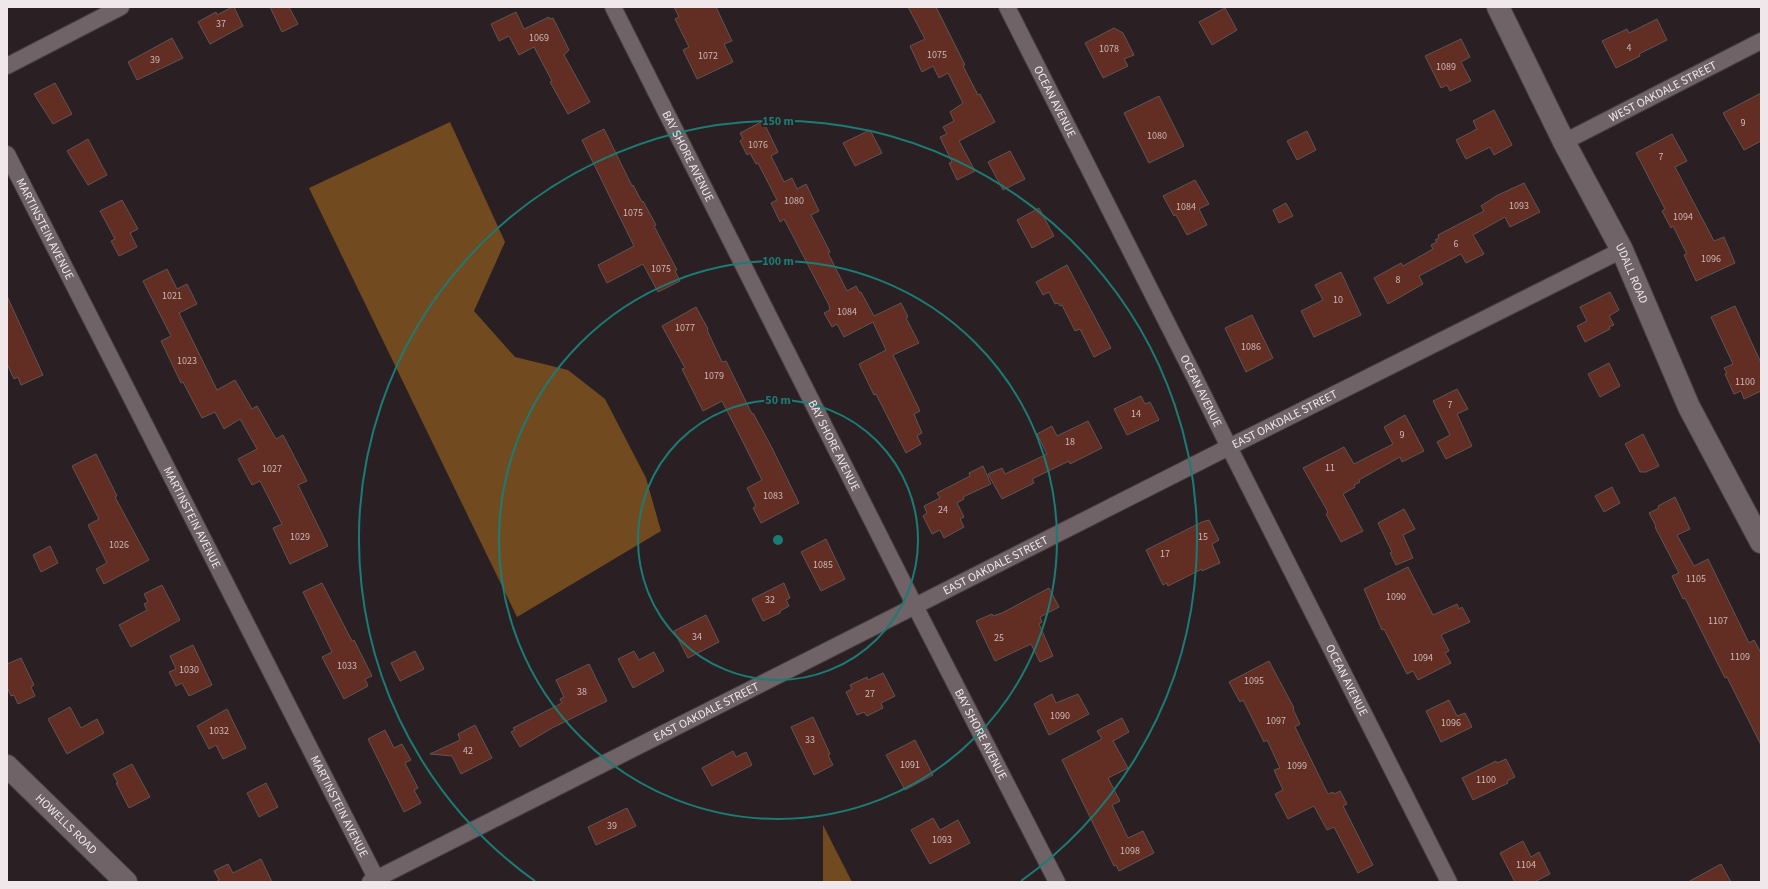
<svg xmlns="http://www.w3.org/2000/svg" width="1768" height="889" font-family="'Source Sans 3',sans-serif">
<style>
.forest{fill:#714b1f}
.building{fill:#622d23;stroke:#605552}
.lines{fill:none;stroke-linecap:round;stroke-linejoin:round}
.street-casing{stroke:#473e41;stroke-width:18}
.secondary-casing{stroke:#473e41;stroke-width:24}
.street{stroke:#6f6367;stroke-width:16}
.secondary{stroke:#6f6367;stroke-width:22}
.ring{fill:none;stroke:#1a7c74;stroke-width:2}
.labels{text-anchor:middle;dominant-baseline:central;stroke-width:4;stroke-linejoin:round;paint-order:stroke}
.number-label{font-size:10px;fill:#ccb8b8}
.street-label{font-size:12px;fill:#efe7ea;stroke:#2a2023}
.centre{fill:#1a7c74;stroke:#2a2023;stroke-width:2}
.ring-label{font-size:12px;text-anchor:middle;font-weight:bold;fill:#1a7c74;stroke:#2a2023;stroke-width:4;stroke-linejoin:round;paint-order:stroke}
</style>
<rect width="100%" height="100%" fill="#2a2023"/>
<path class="forest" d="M 450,122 L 505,242 L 474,311 L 515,357 L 568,370 L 605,399 L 646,478 L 661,531 L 517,617 L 309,188 Z
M 823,825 L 852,882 L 823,882 Z"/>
<path class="building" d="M 232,7 L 234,7 L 243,26 L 210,44 L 198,22 L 216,12 L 217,15 Z
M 270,7 L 289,7 L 298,24 L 282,32 Z
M 674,7 L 716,7 L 732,41 L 724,44 L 733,62 L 697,79 L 683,50 L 689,47 L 675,19 L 679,17 Z
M 908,7 L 936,7 L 965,65 L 963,66 L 978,95 L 980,94 L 995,122 L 959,141 L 975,171 L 957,180 L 949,163 L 952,162 L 940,137 L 947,134 L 943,127 L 954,121 L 950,112 L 963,103 L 948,73 L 939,78 L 933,66 L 922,72 L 910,46 L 925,39 Z
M 1225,8 L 1237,30 L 1212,45 L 1199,22 Z
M 516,12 L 524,29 L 549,17 L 550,19 L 553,18 L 569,50 L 564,55 L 590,102 L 568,114 L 550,82 L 552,81 L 534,47 L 519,55 L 509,36 L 499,41 L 491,24 Z
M 1657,19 L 1667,40 L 1639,54 L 1640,56 L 1616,68 L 1602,41 L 1627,29 L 1629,33 Z
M 1114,28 L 1123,33 L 1134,55 L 1124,59 L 1128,66 L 1103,78 L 1085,43 Z
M 172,38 L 183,58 L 137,80 L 128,62 Z
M 1461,39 L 1470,57 L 1461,62 L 1471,81 L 1450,91 L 1447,85 L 1441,88 L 1425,56 Z
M 55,83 L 72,114 L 53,124 L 34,94 Z
M 1761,93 L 1761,141 L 1744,150 L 1723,113 Z
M 1159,96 L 1184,146 L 1149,163 L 1124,113 Z
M 1494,110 L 1512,145 L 1494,155 L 1490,147 L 1466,159 L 1456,140 L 1477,129 L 1473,121 Z
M 763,121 L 778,152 L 771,156 L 784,182 L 792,178 L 797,189 L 806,184 L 819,211 L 811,215 L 830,252 L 828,253 L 847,291 L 856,286 L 860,293 L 861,292 L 874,316 L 901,303 L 908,317 L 906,318 L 919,343 L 893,355 L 920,411 L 914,414 L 922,433 L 917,436 L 921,444 L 906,453 L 876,394 L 874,395 L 859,364 L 886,350 L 873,322 L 844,337 L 837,324 L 832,327 L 824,313 L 830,310 L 829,305 L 784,219 L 780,222 L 771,203 L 777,200 L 758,163 L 756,164 L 750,153 L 747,155 L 740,141 L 743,139 L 740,133 Z
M 604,129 L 632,186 L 633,185 L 642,202 L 643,201 L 656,225 L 654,226 L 677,270 L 675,271 L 680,281 L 658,292 L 643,264 L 607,283 L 598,265 L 634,246 L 582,140 Z
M 870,130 L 882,153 L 855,166 L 843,143 Z
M 1307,131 L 1316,150 L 1297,160 L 1287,141 Z
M 1672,134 L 1687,161 L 1675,167 L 1714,241 L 1724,237 L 1735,263 L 1696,281 L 1684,255 L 1687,254 L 1673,226 L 1671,228 L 1662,211 L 1665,209 L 1636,153 Z
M 88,139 L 107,175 L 88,185 L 67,151 Z
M 1010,151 L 1025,179 L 1003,190 L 988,162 Z
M 1195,180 L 1209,204 L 1199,209 L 1207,225 L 1187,235 L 1176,215 L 1174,216 L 1163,196 Z
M 1524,183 L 1540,212 L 1510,227 L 1505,217 L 1473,235 L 1484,254 L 1466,263 L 1461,254 L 1419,276 L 1423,284 L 1388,304 L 1374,278 L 1401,263 L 1403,266 L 1433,249 L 1431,245 L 1437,242 L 1435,240 L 1439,238 L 1438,235 L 1484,211 L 1481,206 L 1496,196 Z
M 122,200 L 138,229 L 130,233 L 137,247 L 119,256 L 111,241 L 115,239 L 100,211 Z
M 1286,203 L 1293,216 L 1279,223 L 1273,210 Z
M 1039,208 L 1054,236 L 1032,248 L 1017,220 Z
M 1067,265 L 1111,348 L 1094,357 L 1080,329 L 1075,331 L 1062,305 L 1060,306 L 1058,303 L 1055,304 L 1049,292 L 1043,295 L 1036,282 Z
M 167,269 L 177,289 L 187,284 L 197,304 L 179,313 L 217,390 L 235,380 L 252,409 L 257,406 L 276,439 L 283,435 L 307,481 L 298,485 L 328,546 L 290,564 L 273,528 L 282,524 L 260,481 L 252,485 L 238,459 L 257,449 L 240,419 L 224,429 L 215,412 L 202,418 L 183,382 L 181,383 L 161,341 L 171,336 L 143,281 Z
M 1341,272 L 1361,315 L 1314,337 L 1301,311 L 1323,300 L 1315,285 Z
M 1610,292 L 1619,310 L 1609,316 L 1614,325 L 1609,327 L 1610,329 L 1585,342 L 1577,326 L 1587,321 L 1580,307 Z
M 7,296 L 43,375 L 21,385 L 18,377 L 14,379 L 7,364 Z
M 1735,306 L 1761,363 L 1761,391 L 1744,399 L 1741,391 L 1734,394 L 1725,374 L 1727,373 L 1724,368 L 1733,364 L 1711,317 Z
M 696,307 L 708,329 L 707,330 L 722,362 L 726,361 L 752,414 L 753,413 L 771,446 L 799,503 L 761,523 L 753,508 L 756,506 L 747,488 L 762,480 L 740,436 L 722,401 L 703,411 L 682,369 L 685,368 L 662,326 Z
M 1252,315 L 1273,358 L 1246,372 L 1225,328 Z
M 1609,363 L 1620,386 L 1600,397 L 1588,374 Z
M 1457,389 L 1468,409 L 1457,414 L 1472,446 L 1446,459 L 1437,442 L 1450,435 L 1433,401 Z
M 1141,396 L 1145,404 L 1150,402 L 1159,420 L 1127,435 L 1114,409 Z
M 1405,415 L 1424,451 L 1402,462 L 1400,457 L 1359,480 L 1360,482 L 1354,485 L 1355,487 L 1343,494 L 1363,531 L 1341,542 L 1326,514 L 1328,512 L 1303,468 L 1344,447 L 1354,464 L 1391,445 L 1393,444 L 1384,427 Z
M 1088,421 L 1102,448 L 1070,464 L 1069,461 L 1032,479 L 1034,483 L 1002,499 L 988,474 L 1002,468 L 1005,474 L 1047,454 L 1037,434 L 1052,426 L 1057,436 Z
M 1643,434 L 1659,466 L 1646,472 L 1640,472 L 1625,444 Z
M 96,454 L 117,496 L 115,497 L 149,560 L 104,584 L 96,569 L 107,563 L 88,525 L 99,519 L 72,466 Z
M 983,466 L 991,484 L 963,497 L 964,499 L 957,503 L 964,517 L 960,519 L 964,527 L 944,538 L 940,530 L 932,534 L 923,516 L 927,513 L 924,506 L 940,498 L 937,493 L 970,476 L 969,473 Z
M 1612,487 L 1620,503 L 1604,512 L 1595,496 Z
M 1675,497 L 1690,529 L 1677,535 L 1694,566 L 1708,559 L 1749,643 L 1754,640 L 1761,653 L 1761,745 L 1727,677 L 1725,678 L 1685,598 L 1683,599 L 1672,576 L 1679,573 L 1655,527 L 1656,526 L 1649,513 L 1659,508 L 1658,506 Z
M 1404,509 L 1415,529 L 1403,535 L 1413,558 L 1396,565 L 1390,553 L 1392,552 L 1378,523 Z
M 1209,520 L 1219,540 L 1212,544 L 1220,563 L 1202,571 L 1202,569 L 1168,586 L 1167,583 L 1163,585 L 1146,550 L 1202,522 Z
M 826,539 L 845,579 L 821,591 L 801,552 Z
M 50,546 L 58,563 L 41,572 L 33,555 Z
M 1408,567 L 1433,615 L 1457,604 L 1459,609 L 1462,607 L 1470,622 L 1441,635 L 1449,651 L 1445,653 L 1451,663 L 1418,680 L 1413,671 L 1407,674 L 1384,629 L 1382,630 L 1364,589 Z
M 322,583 L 352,641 L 354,640 L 372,676 L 365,679 L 368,686 L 344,699 L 322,657 L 332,652 L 303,592 Z
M 784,583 L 790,598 L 786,600 L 789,606 L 780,611 L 780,613 L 763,621 L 752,599 Z
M 162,585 L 180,620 L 131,647 L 119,625 L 147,610 L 144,604 L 148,602 L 144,594 Z
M 1049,588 L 1059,607 L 1040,617 L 1042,622 L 1039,624 L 1053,656 L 1040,662 L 1031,644 L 995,661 L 976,621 L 992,614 L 993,616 L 1002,613 Z
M 706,615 L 719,642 L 688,658 L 674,631 Z
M 193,645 L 212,685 L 189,696 L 182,683 L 176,686 L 169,672 L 176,669 L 170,656 Z
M 415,651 L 424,669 L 400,681 L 391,663 Z
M 634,651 L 639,660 L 654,652 L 664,671 L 633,688 L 618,659 Z
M 21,658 L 34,685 L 31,687 L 35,696 L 18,704 L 14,695 L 11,696 L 7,687 L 7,664 Z
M 1269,661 L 1294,708 L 1293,709 L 1300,724 L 1295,727 L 1328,794 L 1333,792 L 1334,794 L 1340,791 L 1347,804 L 1343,806 L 1373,865 L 1358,873 L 1334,827 L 1327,830 L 1314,806 L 1288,819 L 1275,794 L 1283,790 L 1274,770 L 1280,768 L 1267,740 L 1264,742 L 1243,700 L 1240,702 L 1229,682 Z
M 589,664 L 607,701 L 552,728 L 520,747 L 511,732 L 515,730 L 513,728 L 562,703 L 560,699 L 564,697 L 556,680 Z
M 883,673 L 895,696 L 881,703 L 883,708 L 867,716 L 864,712 L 857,715 L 846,692 L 852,689 L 850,685 L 867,677 L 868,680 Z
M 1052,694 L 1056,703 L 1078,694 L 1089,714 L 1049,735 L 1034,704 Z
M 1449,700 L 1457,716 L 1465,713 L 1472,727 L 1441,742 L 1426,711 Z
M 70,707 L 81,728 L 97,719 L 104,733 L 67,754 L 48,719 Z
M 227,709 L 246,748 L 223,759 L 216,745 L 209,749 L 197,726 Z
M 813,717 L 830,754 L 828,755 L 833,765 L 814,775 L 791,727 Z
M 1122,718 L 1129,732 L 1113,741 L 1128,768 L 1108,778 L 1120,801 L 1112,805 L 1128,838 L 1143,831 L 1154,853 L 1119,871 L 1116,865 L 1114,866 L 1062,760 L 1102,739 L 1097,731 Z
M 475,725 L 492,758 L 461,774 L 452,756 L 430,754 L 460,740 L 458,734 Z
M 385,730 L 394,748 L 402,744 L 411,760 L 405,763 L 418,788 L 414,790 L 421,803 L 404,812 L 368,739 Z
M 915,740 L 933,775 L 905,790 L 886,755 Z
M 733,751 L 736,757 L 746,752 L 752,765 L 712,786 L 702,768 Z
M 1506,759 L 1515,777 L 1507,781 L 1508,783 L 1473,800 L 1462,778 L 1496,761 L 1497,763 Z
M 132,764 L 150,797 L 129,808 L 116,783 L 118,783 L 113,774 Z
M 266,783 L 278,807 L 259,817 L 247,793 Z
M 627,808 L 636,826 L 596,845 L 588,827 Z
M 933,818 L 940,830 L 958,820 L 970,843 L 930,864 L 911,830 Z
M 1523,841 L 1531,857 L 1539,852 L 1550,874 L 1534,882 L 1515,882 L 1500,853 Z
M 261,859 L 272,882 L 216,882 L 219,880 L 214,871 L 228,864 L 233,873 Z
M 1721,864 L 1731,882 L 1688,882 Z"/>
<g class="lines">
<g class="street-casing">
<g id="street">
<path id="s1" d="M 613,7 L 915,606 L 1057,882"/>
<path id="s2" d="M 1007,7 L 1192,372 L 1229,447 L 1449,882"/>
<path d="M 7,66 L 121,7"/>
<path id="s3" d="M 1564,142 L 1761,41"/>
<path id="s4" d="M 7,154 L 378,882"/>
<path id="s5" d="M 370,882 L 1229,447 L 1622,250"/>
</g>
</g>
<g class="secondary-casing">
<g id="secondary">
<path id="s6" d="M 1498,7 L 1564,142 L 1622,250 L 1689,407 L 1761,542"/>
<path id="s7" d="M 7,766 L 126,882"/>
</g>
</g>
<use href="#street" class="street"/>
<use href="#secondary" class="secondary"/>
</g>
<g class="ring">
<circle cx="778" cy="540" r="140"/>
<circle cx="778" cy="540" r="279"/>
<path d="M535 881A419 419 0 1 1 1021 881"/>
</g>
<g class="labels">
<g class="number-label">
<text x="221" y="24">37</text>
<text x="539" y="38">1069</text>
<text x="1629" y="48">4</text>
<text x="1109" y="49">1078</text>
<text x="937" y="55">1075</text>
<text x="708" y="56">1072</text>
<text x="155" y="60">39</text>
<text x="1446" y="67">1089</text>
<text x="1743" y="123">9</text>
<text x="1157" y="136">1080</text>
<text x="758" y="145">1076</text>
<text x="1661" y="157">7</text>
<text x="794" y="201">1080</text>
<text x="1519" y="206">1093</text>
<text x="1186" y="207">1084</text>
<text x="633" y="213">1075</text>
<text x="1683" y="217">1094</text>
<text x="1456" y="244">6</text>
<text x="1711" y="259">1096</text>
<text x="661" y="269">1075</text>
<text x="1398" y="280">8</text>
<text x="172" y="296">1021</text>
<text x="1338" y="300">10</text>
<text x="847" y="312">1084</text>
<text x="685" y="328">1077</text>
<text x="1251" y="347">1086</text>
<text x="187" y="361">1023</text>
<text x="714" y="376">1079</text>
<text x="1745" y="382">1100</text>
<text x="1450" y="405">7</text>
<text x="1136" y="414">14</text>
<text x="1402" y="435">9</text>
<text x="1070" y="442">18</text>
<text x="1330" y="468">11</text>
<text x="272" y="469">1027</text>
<text x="773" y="496">1083</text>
<text x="943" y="510">24</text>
<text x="300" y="537">1029</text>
<text x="1203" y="537">15</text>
<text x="119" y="545">1026</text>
<text x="1165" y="554">17</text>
<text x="823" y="565">1085</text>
<text x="1696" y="579">1105</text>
<text x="1396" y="597">1090</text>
<text x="770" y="600">32</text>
<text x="1718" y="621">1107</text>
<text x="697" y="637">34</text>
<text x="999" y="638">25</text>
<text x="1740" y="657">1109</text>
<text x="1423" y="658">1094</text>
<text x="347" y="666">1033</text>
<text x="189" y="670">1030</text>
<text x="1254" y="681">1095</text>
<text x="582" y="692">38</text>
<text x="870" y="694">27</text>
<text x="1060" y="716">1090</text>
<text x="1276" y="721">1097</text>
<text x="1451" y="723">1096</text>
<text x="219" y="731">1032</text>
<text x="810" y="740">33</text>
<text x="468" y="751">42</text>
<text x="910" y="765">1091</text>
<text x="1297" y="766">1099</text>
<text x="1486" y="780">1100</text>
<text x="612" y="826">39</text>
<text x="942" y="840">1093</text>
<text x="1130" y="851">1098</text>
<text x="1526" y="865">1104</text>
</g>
<g class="street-label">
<text stroke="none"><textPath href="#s3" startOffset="111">WEST OAKDALE STREET</textPath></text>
<text stroke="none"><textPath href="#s2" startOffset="106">OCEAN AVENUE</textPath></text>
<text stroke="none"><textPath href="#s1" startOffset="167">BAY SHORE AVENUE</textPath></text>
<text stroke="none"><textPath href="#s4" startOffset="84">MARTINSTEIN AVENUE</textPath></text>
<text stroke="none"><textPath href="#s6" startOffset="298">UDALL ROAD</textPath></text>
<text stroke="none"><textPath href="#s2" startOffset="430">OCEAN AVENUE</textPath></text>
<text stroke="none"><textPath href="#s5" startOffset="1025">EAST OAKDALE STREET</textPath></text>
<text stroke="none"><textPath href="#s1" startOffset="491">BAY SHORE AVENUE</textPath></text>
<text stroke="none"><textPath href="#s4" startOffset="408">MARTINSTEIN AVENUE</textPath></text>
<text stroke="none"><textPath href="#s5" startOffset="701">EAST OAKDALE STREET</textPath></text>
<text stroke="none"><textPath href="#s2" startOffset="754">OCEAN AVENUE</textPath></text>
<text stroke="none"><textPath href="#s5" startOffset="377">EAST OAKDALE STREET</textPath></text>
<text stroke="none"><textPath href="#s1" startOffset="815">BAY SHORE AVENUE</textPath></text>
<text stroke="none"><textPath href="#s4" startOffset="732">MARTINSTEIN AVENUE</textPath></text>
<text stroke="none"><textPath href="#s7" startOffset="83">HOWELLS ROAD</textPath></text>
</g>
</g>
<circle cx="778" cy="540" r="6" class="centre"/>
<g class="ring-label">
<text x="778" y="125">150 m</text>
<text x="778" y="265">100 m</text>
<text x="778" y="404">50 m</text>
</g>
<rect width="1768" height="889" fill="none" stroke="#efe7ea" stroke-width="16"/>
</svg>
